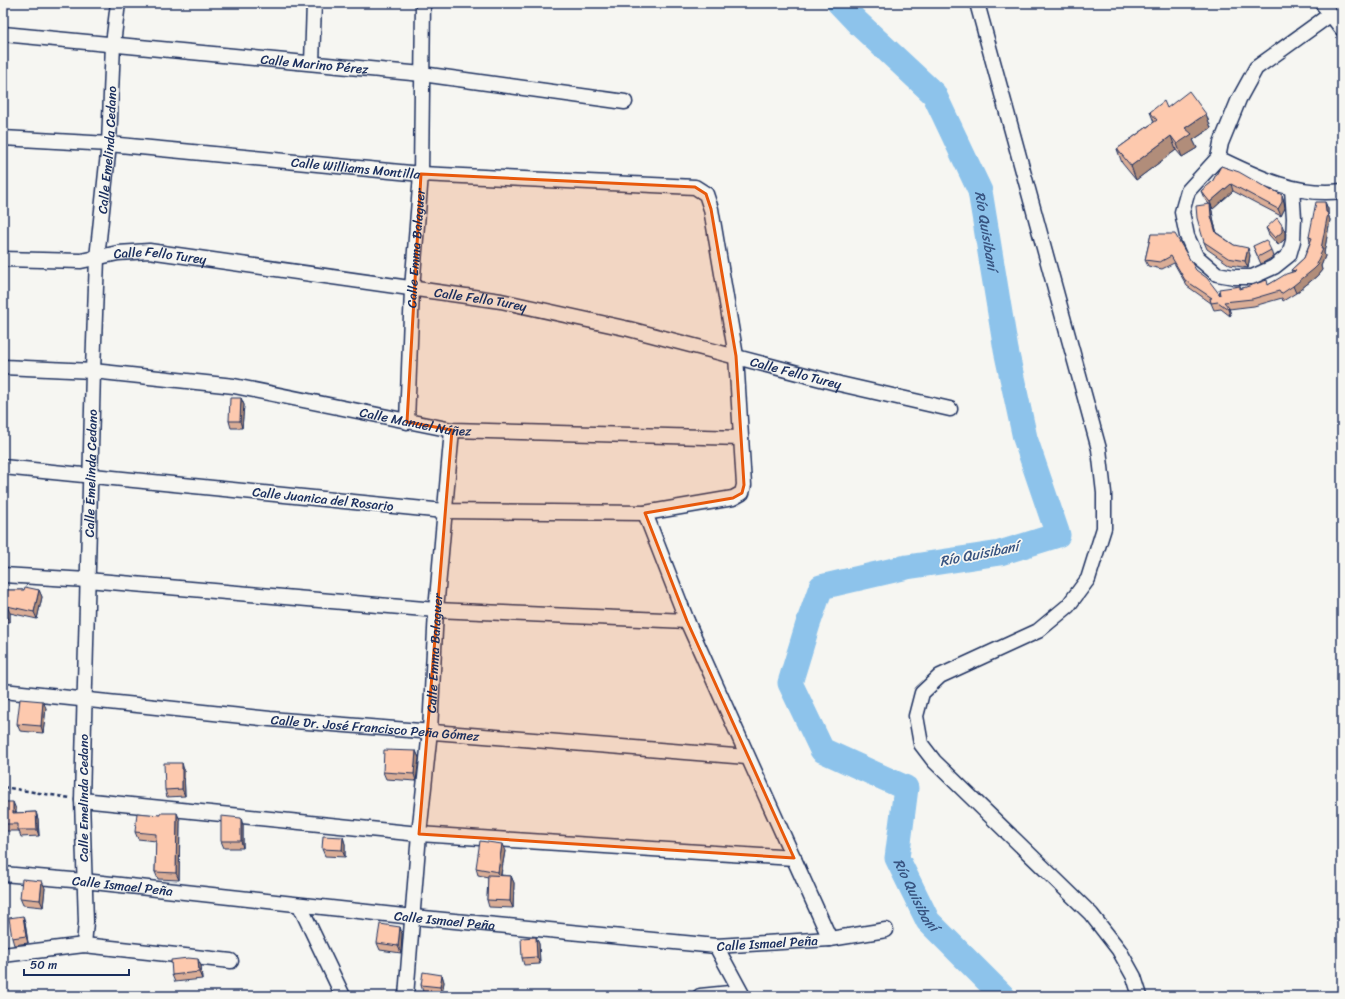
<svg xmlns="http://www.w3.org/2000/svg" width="1345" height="999" font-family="Sriracha,sans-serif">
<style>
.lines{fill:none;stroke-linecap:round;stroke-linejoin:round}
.river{stroke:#8dc3eb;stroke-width:25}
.minor-casing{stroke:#1b2f5e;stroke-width:17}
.path{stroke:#1b2f5e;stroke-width:2.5;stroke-dasharray:4 3;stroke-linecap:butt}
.minor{stroke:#f6f6f2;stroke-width:14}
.wall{fill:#daad96;stroke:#1b2f5e}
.shaded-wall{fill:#b18d7a;stroke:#1b2f5e}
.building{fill:#fdc9ae;stroke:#1b2f5e}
.marked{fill:#e8590c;fill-opacity:0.2;stroke:#e8590c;stroke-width:3;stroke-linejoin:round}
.labels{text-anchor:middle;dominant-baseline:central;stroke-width:3.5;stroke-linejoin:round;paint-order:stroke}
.street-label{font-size:13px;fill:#1b2f5e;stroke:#f6f6f2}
.water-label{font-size:14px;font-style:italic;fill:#385481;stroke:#f6f6f2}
</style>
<rect width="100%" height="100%" fill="#f6f6f2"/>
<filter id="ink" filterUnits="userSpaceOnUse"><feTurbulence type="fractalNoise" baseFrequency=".025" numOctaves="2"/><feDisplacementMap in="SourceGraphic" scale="8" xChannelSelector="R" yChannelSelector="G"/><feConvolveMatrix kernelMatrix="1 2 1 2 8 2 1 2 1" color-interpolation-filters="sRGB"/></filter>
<g filter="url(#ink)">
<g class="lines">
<path class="river" id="s1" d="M 839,3 L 858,23 L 934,94 L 980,191 L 1006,350 L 1025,438 L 1058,535 L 1000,553 L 907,567 L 821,587 L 808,624 L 790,683 L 822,750 L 906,788 L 897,858 L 928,921 L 1003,996"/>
<g class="minor-casing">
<g id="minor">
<path d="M 977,3 L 1099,449 L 1104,493 L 1104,528 L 1088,579 L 1068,606 L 1038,631 L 940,676 L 922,693 L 916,716 L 921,744 L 934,761 L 1091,914 L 1119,950 L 1134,977 L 1140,996"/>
<path d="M 1322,3 L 1342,29"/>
<path id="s2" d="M 3,34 L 422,74 L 625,102"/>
<path d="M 312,63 L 314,3"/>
<path id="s3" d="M 3,138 L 109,144 L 421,174 L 695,187 L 706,194 L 711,209 L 736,356 L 744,485 L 742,493 L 733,498 L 645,513 L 444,511 L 3,467"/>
<path d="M 1218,158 C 1257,177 1297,197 1342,191"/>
<path d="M 1292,189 L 1294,218 L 1293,241 L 1289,255 L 1274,267 L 1252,277 L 1234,277 L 1217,274 L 1196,256 L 1187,236 L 1182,212 L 1188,191 L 1218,158 L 1221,143 L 1239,99 L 1256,68 L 1331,14"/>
<path id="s4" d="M 3,259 L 81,261 L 118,253 L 149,251 L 501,301 L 629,329 L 840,384 L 950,409"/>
<path id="s5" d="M 3,367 L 93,371 L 234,386 L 452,430 L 741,438"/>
<path id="s6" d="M 407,422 L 412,289 L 421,174 L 423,3"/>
<path d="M 645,513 L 687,621 L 830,939"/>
<path d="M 3,575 L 87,580 L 436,610 L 687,621"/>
<path id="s7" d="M 3,691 L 270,719 L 747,757"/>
<path d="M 82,800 L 419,834 L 794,858"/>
<path id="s8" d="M 3,874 L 84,881 L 413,917 L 716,946 L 830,939 L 886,930"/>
<path d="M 300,906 L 343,996"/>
<path id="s9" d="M 84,945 L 86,922 L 82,800 L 93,371 L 97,258 L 109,144 L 113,44 L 118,3"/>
<path d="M 716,946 L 743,996"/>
<path d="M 3,955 L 84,945 L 231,961"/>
<path id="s10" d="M 406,996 L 419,834 L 430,731 L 436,610 L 452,430"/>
<path d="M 700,996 L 740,992"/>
</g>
</g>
<path class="path" d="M 3,787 L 70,798"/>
<use href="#minor" class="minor"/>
</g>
<path class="wall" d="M 1167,108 L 1206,114 L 1211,128 L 1193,140 L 1197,148 L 1182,157 L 1176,150 L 1136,180 L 1122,163 L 1117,149 L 1154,122 L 1150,112 Z
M 1221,166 L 1272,191 L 1282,195 L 1284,202 L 1285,208 L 1281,216 L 1233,191 L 1213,209 L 1210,205 L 1212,211 L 1214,223 L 1217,233 L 1234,245 L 1250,255 L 1248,268 L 1230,265 L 1207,249 L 1204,242 L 1209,204 L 1204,198 L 1201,191 L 1212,182 Z
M 1325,202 L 1328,209 L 1328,214 L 1330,220 L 1324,253 L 1325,256 L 1321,266 L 1322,270 L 1317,276 L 1296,293 L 1283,301 L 1282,298 L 1254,306 L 1229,309 L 1231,315 L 1230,316 L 1221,309 L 1214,310 L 1211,303 L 1187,286 L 1174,263 L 1162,269 L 1148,266 L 1145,260 L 1151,234 L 1196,270 L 1220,295 L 1240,286 L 1241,288 L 1268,285 L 1292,272 L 1291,270 L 1304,258 L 1310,242 L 1309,237 Z
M 1266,228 L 1285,232 L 1285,239 L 1278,245 L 1269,235 Z
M 1253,246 L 1271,250 L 1273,257 L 1261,264 Z
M 241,398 L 244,405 L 242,428 L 231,428 L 229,421 Z
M 3,590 L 39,590 L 42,597 L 37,619 L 10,613 L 10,622 L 3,622 Z
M 46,708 L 43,733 L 20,731 L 17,724 Z
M 416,751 L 419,758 L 416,781 L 386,779 L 383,772 Z
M 184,770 L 185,796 L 167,797 L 165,790 Z
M 3,802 L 16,809 L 16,813 L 36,812 L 38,819 L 39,836 L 21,837 L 19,831 L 3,831 Z
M 160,815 L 180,820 L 179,880 L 158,879 L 155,872 L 156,841 L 138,839 L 135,832 Z
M 243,825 L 243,848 L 224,848 L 221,841 Z
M 343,837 L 345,844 L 345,857 L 325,856 L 322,849 Z
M 505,851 L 501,875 L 511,876 L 514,883 L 513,908 L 489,907 L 487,900 L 488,877 L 478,875 L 476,868 Z
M 45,888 L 43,907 L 23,905 L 20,898 Z
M 25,923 L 28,943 L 14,945 L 12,938 Z
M 400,927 L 402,934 L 401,953 L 380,950 L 377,943 Z
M 536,937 L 539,944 L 540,964 L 524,965 L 522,958 Z
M 201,966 L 202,979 L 175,982 L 172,975 Z
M 442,975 L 444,982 L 442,994 L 423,992 L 421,985 Z"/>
<path class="shaded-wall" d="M 1206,114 L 1211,128 L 1193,140 L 1197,148 L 1182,157 L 1177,144 L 1185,128 Z
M 1171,136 L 1176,150 L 1136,180 L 1131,166 Z
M 1231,184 L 1233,191 L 1213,209 L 1210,202 Z
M 1282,195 L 1284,202 L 1285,208 L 1281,216 L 1278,209 Z
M 1325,202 L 1328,209 L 1328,214 L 1330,220 L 1324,253 L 1325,256 L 1321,266 L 1322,270 L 1317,276 L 1296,293 L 1293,286 L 1321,249 L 1326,212 Z
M 1210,204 L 1212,211 L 1214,223 L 1219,240 L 1211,216 Z
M 1282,225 L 1285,232 L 1285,239 L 1278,245 L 1275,238 Z
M 1248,248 L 1250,255 L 1248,268 L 1245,261 Z
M 1229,308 L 1231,315 L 1230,316 L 1228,309 Z
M 241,398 L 244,405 L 242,428 L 240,421 Z
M 39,590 L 42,597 L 37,619 L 34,612 Z
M 7,606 L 10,613 L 10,622 L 7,615 Z
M 43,701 L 46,708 L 43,733 L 41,726 Z
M 416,751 L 419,758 L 416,781 L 414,774 Z
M 182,763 L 184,770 L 185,796 L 182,789 Z
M 13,802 L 16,809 L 15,820 L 13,813 Z
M 36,812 L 38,819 L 39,836 L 37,830 Z
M 177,813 L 180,820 L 179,880 L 176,873 Z
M 241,818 L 243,825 L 243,848 L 241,841 Z
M 343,837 L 345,844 L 345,857 L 342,850 Z
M 502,844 L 505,851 L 500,879 L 498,872 Z
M 511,876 L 514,883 L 513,908 L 510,901 Z
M 42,881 L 45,888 L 43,907 L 40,900 Z
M 23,916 L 25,923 L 28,943 L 26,936 Z
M 400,927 L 402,934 L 401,953 L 398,946 Z
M 536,937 L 539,944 L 540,964 L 537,957 Z
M 198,959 L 201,966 L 202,979 L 199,972 Z
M 442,975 L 444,982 L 442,994 L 440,987 Z"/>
<path class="building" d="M 1189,91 L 1206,114 L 1185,128 L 1192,134 L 1177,144 L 1171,136 L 1131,166 L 1117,149 L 1157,120 L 1150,112 L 1164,101 L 1167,108 Z
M 1221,166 L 1239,172 L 1272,191 L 1273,190 L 1282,195 L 1282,202 L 1278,209 L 1231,184 L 1210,202 L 1201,191 L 1212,182 Z
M 1316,202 L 1325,202 L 1326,212 L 1328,213 L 1321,249 L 1323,249 L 1316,264 L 1320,263 L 1314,269 L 1293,286 L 1281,294 L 1279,291 L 1252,299 L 1224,302 L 1229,308 L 1228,309 L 1218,302 L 1211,303 L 1210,298 L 1212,298 L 1185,280 L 1171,256 L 1160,262 L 1145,260 L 1151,234 L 1175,234 L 1196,270 L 1207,278 L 1220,295 L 1219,289 L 1240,286 L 1240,289 L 1267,280 L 1268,285 L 1286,274 L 1296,271 L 1291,270 L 1304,258 L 1312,238 L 1309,237 Z
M 1210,204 L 1211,216 L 1216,233 L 1234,245 L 1248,248 L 1245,261 L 1228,258 L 1204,242 L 1197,218 L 1196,206 Z
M 1277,218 L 1282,225 L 1282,232 L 1275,238 L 1266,228 Z
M 1266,240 L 1271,250 L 1258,257 L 1253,246 Z
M 230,398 L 241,398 L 240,421 L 229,421 Z
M 25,587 L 39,590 L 34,612 L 7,606 L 7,615 L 3,615 L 3,590 L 24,590 Z
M 20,699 L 43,701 L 41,726 L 17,724 Z
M 384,750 L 416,751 L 414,774 L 383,772 Z
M 164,763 L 182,763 L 182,789 L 165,790 Z
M 3,802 L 13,802 L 13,813 L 36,812 L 37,830 L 18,830 L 18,824 L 3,824 Z
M 137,813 L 160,815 L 160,813 L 177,813 L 176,873 L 155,872 L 156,834 L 135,832 Z
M 221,816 L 241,818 L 241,841 L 221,841 Z
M 323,836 L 343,837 L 342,850 L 322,849 Z
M 480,841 L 502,844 L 498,872 L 476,868 Z
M 488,875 L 511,876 L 510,901 L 487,900 Z
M 22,879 L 42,881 L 40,900 L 20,898 Z
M 23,916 L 26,936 L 12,938 L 9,918 Z
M 380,924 L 400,927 L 398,946 L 377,943 Z
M 536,937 L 537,957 L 522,958 L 521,938 Z
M 188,958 L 198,959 L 199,972 L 172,975 L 171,960 Z
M 423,972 L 442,975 L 440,987 L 421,985 Z"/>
</g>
<path class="marked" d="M 421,174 L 695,187 L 706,194 L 711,209 L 736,356 L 744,485 L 742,493 L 733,498 L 645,513 L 687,621 L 794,858 L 419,834 L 452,430 L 407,422 Z"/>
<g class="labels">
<g class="street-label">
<text stroke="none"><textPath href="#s2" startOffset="313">Calle Marino Pérez</textPath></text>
<text stroke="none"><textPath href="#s9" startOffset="796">Calle Emelinda Cedano</textPath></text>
<text stroke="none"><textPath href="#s3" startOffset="354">Calle Williams Montilla</textPath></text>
<text stroke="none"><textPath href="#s6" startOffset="174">Calle Emma Balaguer</textPath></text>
<text stroke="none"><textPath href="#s4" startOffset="158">Calle Fello Turey</textPath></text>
<text stroke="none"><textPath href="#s4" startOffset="482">Calle Fello Turey</textPath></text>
<text stroke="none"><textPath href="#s4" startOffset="806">Calle Fello Turey</textPath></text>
<text stroke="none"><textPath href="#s5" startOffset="417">Calle Manuel Núñez</textPath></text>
<text stroke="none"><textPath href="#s9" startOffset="472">Calle Emelinda Cedano</textPath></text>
<text transform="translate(323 499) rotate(6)">Calle Juanica del Rosario</text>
<text stroke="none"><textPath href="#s10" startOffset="344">Calle Emma Balaguer</textPath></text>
<text stroke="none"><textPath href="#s7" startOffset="374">Calle Dr. José Francisco Peña Gómez</textPath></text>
<text transform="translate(83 798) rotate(-90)">Calle Emelinda Cedano</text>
<text stroke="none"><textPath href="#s8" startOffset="120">Calle Ismael Peña</textPath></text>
<text stroke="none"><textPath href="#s8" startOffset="444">Calle Ismael Peña</textPath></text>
<text stroke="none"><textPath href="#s8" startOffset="768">Calle Ismael Peña</textPath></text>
</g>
<g class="water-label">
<text stroke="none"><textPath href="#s1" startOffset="279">Río Quisibaní</textPath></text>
<text transform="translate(979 554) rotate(-11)">Río Quisibaní</text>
<text stroke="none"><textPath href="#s1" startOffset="1215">Río Quisibaní</textPath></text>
</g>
</g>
<rect width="1345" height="999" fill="none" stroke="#f6f6f2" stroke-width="16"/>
<rect x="8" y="8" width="1329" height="983" fill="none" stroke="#1b2f5e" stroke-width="1.5" filter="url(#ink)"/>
<path d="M24 969v6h105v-6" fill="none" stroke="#1b2f5e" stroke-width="2"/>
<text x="30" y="969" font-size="12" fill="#1b2f5e" stroke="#f6f6f2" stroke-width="3" paint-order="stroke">50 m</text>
</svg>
